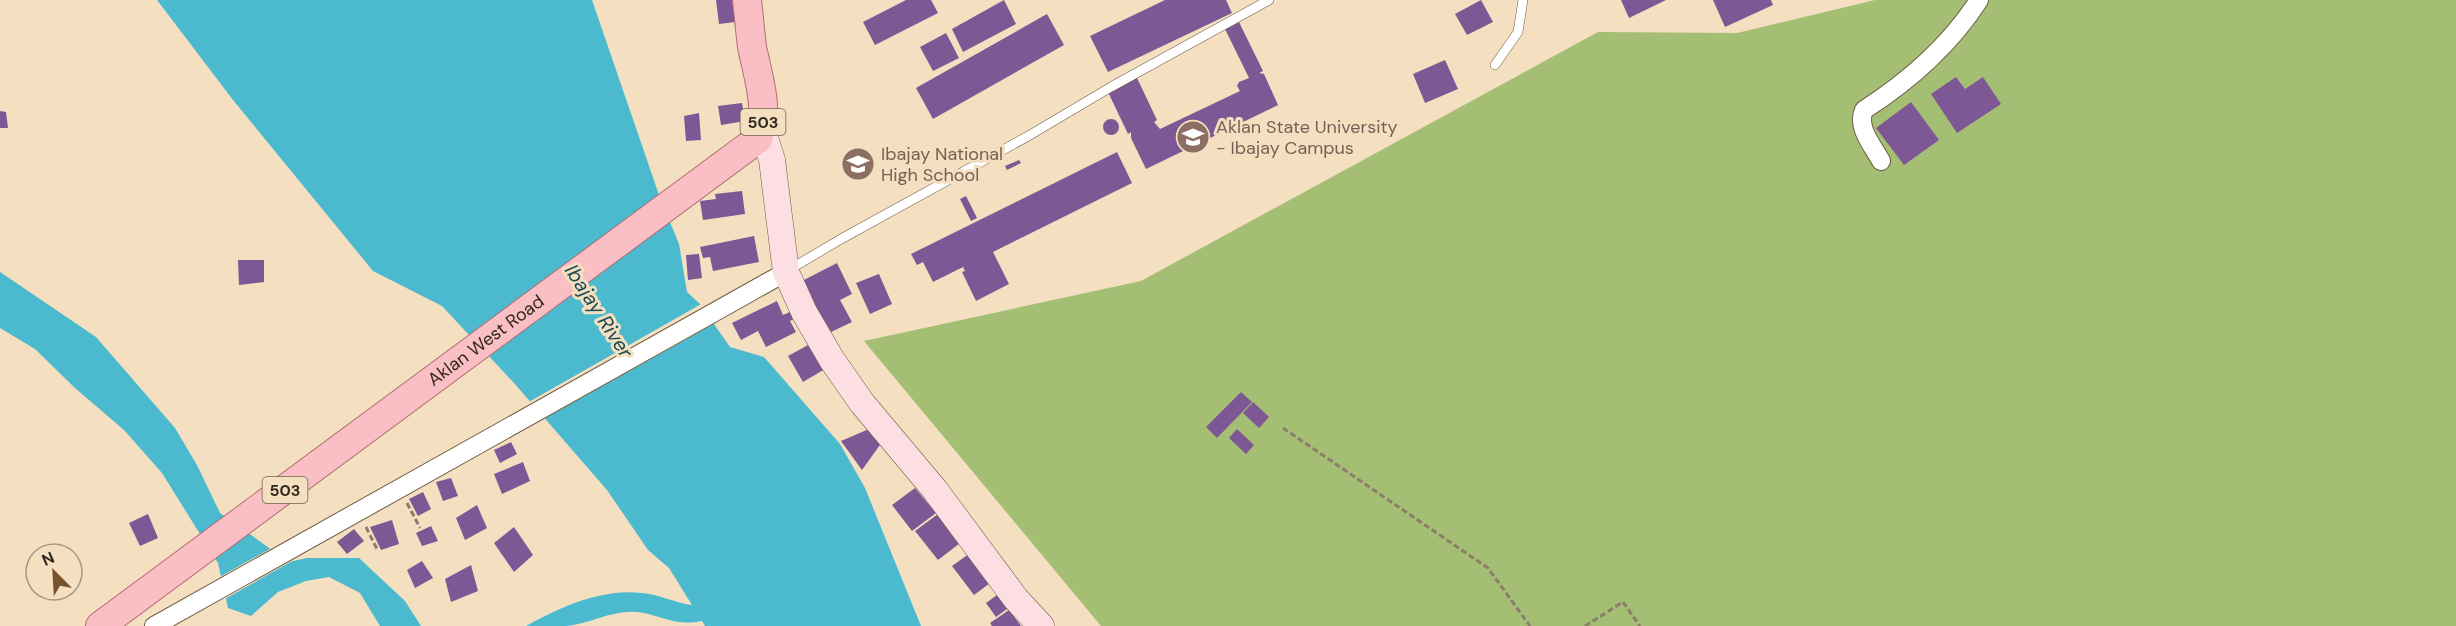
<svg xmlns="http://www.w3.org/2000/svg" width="2456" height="626" font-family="'DM Sans',sans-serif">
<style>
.forest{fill:#a4be73}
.water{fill:#4bbacf}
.pier{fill:#f4dfc1}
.building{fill:#7e5795}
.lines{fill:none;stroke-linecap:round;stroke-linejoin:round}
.lane-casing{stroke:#6e5c41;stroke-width:10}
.street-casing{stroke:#6e5c41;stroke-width:20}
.secondary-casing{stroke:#6e5c41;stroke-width:27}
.primary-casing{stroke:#b26d72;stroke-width:30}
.path{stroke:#8c7e6a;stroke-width:3;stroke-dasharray:6 3;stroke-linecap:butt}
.lane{stroke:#fff;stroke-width:9}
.street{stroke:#fff;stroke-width:18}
.secondary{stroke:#fddee2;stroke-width:26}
.primary{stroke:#fabec5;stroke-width:28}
.labels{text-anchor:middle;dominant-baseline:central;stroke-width:6;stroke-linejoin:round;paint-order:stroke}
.shield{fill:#f4dfc1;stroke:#6c604f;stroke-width:1.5}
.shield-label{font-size:16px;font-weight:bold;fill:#31291e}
.education-label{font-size:18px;fill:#785e54;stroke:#f4dfc1;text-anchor:start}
.street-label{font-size:18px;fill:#31291e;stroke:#f4dfc1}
.water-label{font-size:20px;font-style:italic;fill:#194953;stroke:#f4dfc1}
</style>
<rect width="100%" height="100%" fill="#f4dfc1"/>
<path class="forest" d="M 1875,0 L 2456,0 L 2456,626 L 1101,626 L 864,341 L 1141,281 L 1598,32 L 1737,33 Z"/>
<path class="water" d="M 157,0 L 592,0 L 659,195 L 679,244 L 687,292 L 700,304 L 730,347 L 764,357 L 840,444 L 865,488 L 921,626 L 705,626 L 702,621 C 677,626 667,618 644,613 C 617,607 593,623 567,626 C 554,626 539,626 526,626 C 560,607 602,588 642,593 C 658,594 675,603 692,605 L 669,568 L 648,550 L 607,490 L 514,383 L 442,306 L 373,271 L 233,100 Z
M 0,272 L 96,337 L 175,428 L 197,465 L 220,513 L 289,562 L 307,558 L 359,558 L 405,601 L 421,626 L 380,626 L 360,593 L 329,577 L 306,581 L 278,592 L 251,616 L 228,608 L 218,563 L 162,473 L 124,430 L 75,388 L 35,349 L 0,328 Z"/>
<path class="pier" d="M 703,303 L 717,322 L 542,420 L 527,403 Z
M 273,547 L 290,559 L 301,556 L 223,600 L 218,578 Z"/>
<path class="building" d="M 716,0 L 732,0 L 735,22 L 719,24 Z
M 906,0 L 931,0 L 938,13 L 875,45 L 863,22 Z
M 1004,0 L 1016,24 L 963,52 L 952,29 Z
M 1165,0 L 1226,0 L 1232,13 L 1108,72 L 1090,36 Z
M 1481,0 L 1493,22 L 1467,35 L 1455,14 Z
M 1621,0 L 1666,0 L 1629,18 Z
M 1713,0 L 1771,0 L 1773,5 L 1725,27 Z
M 1047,14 L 1064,45 L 933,119 L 916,88 Z
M 1239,22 L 1263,71 L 1259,73 L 1264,74 L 1278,105 L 1146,169 L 1131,138 L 1131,132 L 1128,134 L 1108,92 L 1137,78 L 1157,120 L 1154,122 L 1160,129 L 1240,91 L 1237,86 L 1239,82 L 1249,78 L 1225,29 Z
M 946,33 L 959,58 L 933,71 L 920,47 Z
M 1445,60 L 1458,89 L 1425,103 L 1413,74 Z
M 1956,77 L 1965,89 L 1983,77 L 2001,104 L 1957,133 L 1931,94 Z
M 1911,102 L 1939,140 L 1904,165 L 1876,128 Z
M 742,103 L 745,121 L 721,125 L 718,106 Z
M 0,111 L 6,112 L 8,128 L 0,128 Z
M 699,113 L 701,140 L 686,141 L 684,116 Z
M1103 127a8 8 0 1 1 16 0a8 8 0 1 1-16 0Z
M 1117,152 L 1132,183 L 993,252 L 1009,284 L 976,301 L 962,272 L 965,271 L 963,267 L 933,282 L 923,262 L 917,265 L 911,254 Z
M 1019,160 L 1021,163 L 1007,170 L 1005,166 Z
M 742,191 L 745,214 L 703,220 L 700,201 L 716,199 L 715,194 Z
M 966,196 L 977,218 L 971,221 L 960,199 Z
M 754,236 L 759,262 L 713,271 L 710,257 L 703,258 L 700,247 Z
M 699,254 L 702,278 L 688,280 L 686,255 Z
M 238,260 L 264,260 L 264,282 L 239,285 Z
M 837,263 L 852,294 L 840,300 L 852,322 L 829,333 L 802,281 Z
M 879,274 L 892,304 L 870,314 L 856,283 Z
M 777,301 L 783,315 L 790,312 L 794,319 L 790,321 L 796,332 L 766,347 L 758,331 L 741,340 L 732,323 Z
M 810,344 L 825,369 L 803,382 L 788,356 Z
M 1241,392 L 1252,402 L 1217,438 L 1206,427 Z
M 1253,402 L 1269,417 L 1259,428 L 1243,413 Z
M 876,426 L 885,438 L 862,470 L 841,441 Z
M 1237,429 L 1254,445 L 1246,454 L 1229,438 Z
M 511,442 L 517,454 L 500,463 L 494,450 Z
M 523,462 L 530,481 L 502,494 L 494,474 Z
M 451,478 L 458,496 L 443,501 L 436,482 Z
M 915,488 L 936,513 L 912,531 L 892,505 Z
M 423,492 L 431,509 L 418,516 L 409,499 Z
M 477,505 L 487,528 L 465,540 L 456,518 Z
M 942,511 L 964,540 L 938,560 L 915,531 Z
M 148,514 L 158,538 L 140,546 L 129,523 Z
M 392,520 L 399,544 L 381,550 L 370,527 Z
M 431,526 L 438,541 L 422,546 L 416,533 Z
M 514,527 L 533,555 L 514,572 L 494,543 Z
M 354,529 L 364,541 L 347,554 L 337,542 Z
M 973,551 L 994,580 L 974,595 L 952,566 Z
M 422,561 L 433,578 L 415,588 L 407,570 Z
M 471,565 L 478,591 L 451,602 L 445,579 Z
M 1001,592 L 1011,606 L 996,617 L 986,603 Z
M 1009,610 L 1021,626 L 992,626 L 990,623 Z"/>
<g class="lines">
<g class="lane-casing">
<path id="lane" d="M 1495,65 L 1518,32 L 1523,0
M 787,271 L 841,239 L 1030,135 L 1111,87 L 1269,0"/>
</g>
<g class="street-casing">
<path id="street" d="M 1881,161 C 1873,146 1856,127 1864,110 C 1909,81 1950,45 1979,0
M 154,626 L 786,272"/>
</g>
<g class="secondary-casing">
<path id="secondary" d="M 762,128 L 772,160 L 786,272 L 804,312 L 832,360 L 862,403 L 935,490 L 1016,599 L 1041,626"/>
</g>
<g class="primary-casing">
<g id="primary">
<path id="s1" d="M 100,626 L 758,139 C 770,109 758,77 752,47 C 750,31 749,16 747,0"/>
</g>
</g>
<path class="path" d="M 1283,428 L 1488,568 L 1530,626
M 407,503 L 420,528
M 366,527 L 378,551
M 1585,626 L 1623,602 L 1640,626"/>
<use href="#lane" class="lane"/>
<use href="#street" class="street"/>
<use href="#secondary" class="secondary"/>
<use href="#primary" class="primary"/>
</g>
<defs>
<g id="school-disc" transform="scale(1.725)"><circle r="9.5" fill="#8d6e63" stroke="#f4dfc1"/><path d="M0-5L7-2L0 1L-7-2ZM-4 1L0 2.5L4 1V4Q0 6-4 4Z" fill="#fff"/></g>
</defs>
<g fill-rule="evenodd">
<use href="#school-disc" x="1193" y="137"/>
<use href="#school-disc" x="858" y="164"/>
</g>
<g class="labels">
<g class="shield">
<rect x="740.5" y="109" width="45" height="26" rx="4.5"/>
<rect x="262.5" y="477" width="45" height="26" rx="4.5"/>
</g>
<g class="shield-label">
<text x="763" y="122">503</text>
<text x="285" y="490">503</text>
</g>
<g class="education-label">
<text x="1216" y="127">Aklan State University<tspan x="1216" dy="21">- Ibajay Campus</tspan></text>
<text x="881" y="154">Ibajay National<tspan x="881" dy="21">High School</tspan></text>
</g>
<g class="street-label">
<text stroke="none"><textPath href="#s1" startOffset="480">Aklan West Road</textPath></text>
</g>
<g class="water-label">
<text transform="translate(599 311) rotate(57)">Ibajay River</text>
</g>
</g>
<g transform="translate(54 572) rotate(336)"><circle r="28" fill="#f4dfc1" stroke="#a69680" stroke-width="1.5"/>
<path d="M0-4.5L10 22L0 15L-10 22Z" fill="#78542e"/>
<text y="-9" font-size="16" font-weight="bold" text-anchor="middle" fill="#31291e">N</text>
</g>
</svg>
